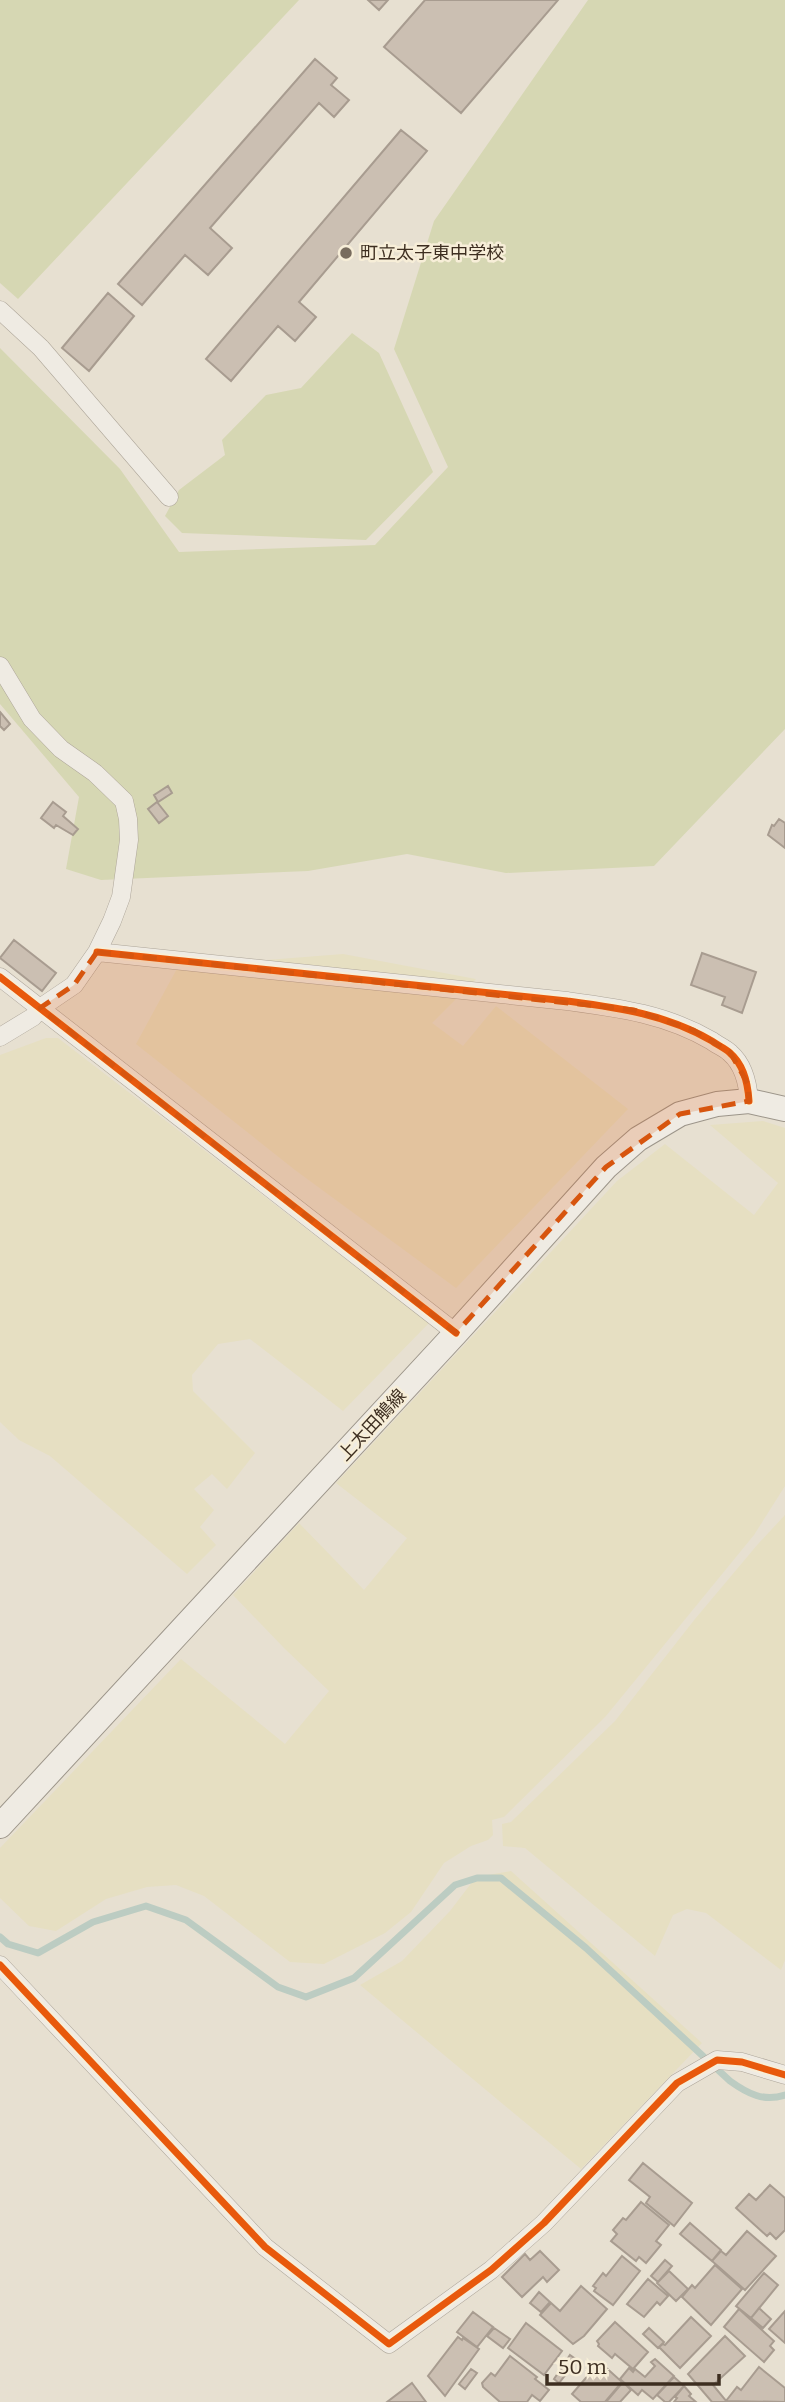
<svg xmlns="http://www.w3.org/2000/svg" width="785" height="2402" font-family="Bitter,'Noto Sans JP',serif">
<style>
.farmland{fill:#e6dfc2}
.green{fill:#d6d7b3}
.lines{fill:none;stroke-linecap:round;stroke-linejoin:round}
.stream{stroke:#bcccc2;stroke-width:7}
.building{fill:#cbbfb2;stroke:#a89c90;stroke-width:2}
.street-casing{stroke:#ada599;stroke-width:19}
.secondary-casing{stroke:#9c958a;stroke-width:26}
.street{stroke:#efebe3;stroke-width:18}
.secondary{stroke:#efebe3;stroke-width:24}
.cycleway-casing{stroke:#f7eed8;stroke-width:11}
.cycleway{stroke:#e8590c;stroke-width:7}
.marked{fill:#d7550e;fill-opacity:0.2;stroke:#d7550e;stroke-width:5;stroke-dasharray:14 9;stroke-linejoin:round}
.poi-dot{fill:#786c5e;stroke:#f7eed8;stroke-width:2.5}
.labels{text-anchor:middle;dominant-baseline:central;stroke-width:5;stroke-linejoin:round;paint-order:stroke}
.poi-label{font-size:18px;fill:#3d2e20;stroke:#f7eed8;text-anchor:start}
.street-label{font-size:18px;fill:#3d2e20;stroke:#f7eed8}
</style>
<rect width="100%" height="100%" fill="#e7e0d1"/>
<path class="farmland" d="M 185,954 L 240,962 L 343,954 L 476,979 L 432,1023 L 463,1046 L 496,1006 L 628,1109 L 456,1288 L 295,1170 L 136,1044 Z
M 46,1038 L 58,1038 L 429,1323 L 343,1411 L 250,1339 L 218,1344 L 192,1375 L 193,1391 L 255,1453 L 227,1489 L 212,1474 L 194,1489 L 214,1510 L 200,1527 L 216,1545 L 187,1574 L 50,1456 L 19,1440 L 0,1422 L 0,1055 Z
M 763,1121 L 785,1128 L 785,1486 L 754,1535 L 606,1716 L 504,1817 L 492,1820 L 493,1835 L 488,1840 L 471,1846 L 444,1863 L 411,1912 L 385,1933 L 324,1964 L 290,1962 L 204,1896 L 176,1885 L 147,1887 L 106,1899 L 56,1931 L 29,1926 L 0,1898 L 0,1848 L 181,1659 L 285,1744 L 329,1691 L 285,1649 L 233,1595 L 299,1523 L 364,1590 L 407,1538 L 336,1483 L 617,1181 L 665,1144 L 754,1215 L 778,1183 L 710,1125 Z
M 785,1515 L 785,1960 L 781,1970 L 706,1913 L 687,1909 L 673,1915 L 655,1956 L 525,1848 L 503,1846 L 502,1824 L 511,1822 L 615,1721 L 695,1619 L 758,1544 Z
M 511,1871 L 702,2043 L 581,2169 L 360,1985 L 402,1961 L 450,1911 L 476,1877 Z"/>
<path class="green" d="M 0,0 L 299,0 L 18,299 L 0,283 Z
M 588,0 L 785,0 L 785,729 L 654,866 L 506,873 L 407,854 L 308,871 L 101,880 L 66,869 L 79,797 L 0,704 L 0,348 L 120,469 L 179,552 L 375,545 L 448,467 L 394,349 L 434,221 Z
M 352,333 L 379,353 L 433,472 L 366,540 L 182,533 L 165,516 L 179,490 L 225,455 L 222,440 L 266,395 L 301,388 Z"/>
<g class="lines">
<path class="stream" d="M 0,1937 L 8,1944 L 38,1953 L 93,1922 L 146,1906 L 186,1920 L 278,1987 L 306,1997 L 354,1978 L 455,1885 L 477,1878 L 501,1878 L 586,1948 L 730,2081 C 748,2094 764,2102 785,2095"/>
</g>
<path class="building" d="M 368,0 L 388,0 L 379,10 Z
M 425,0 L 558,0 L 461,113 L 384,47 Z
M 315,59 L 337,78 L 331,85 L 349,100 L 334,117 L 319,103 L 210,228 L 232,248 L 208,275 L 185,255 L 142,305 L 118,284 Z
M 401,130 L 427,151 L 299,302 L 316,317 L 295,341 L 278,326 L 231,381 L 206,359 Z
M 108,293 L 134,316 L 89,371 L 62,348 Z
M 0,712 L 10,724 L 4,730 L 0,726 Z
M 168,786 L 172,793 L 158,802 L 154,795 Z
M 53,802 L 66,812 L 63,816 L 78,829 L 73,835 L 56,825 L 54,828 L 41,818 Z
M 157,802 L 168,816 L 159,823 L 148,809 Z
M 779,819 L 785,823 L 785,848 L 768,835 L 772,825 L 774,826 Z
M 14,940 L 56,973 L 42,991 L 0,958 Z
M 702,953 L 756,972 L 742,1013 L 722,1005 L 725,997 L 691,985 Z
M 643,2163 L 692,2203 L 674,2226 L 646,2203 L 650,2197 L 629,2180 Z
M 770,2185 L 785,2198 L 785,2230 L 776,2239 L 770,2233 L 767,2236 L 736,2208 L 749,2194 L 756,2200 Z
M 641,2202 L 669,2225 L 656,2241 L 661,2245 L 646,2263 L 639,2257 L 636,2261 L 611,2241 L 617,2234 L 613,2230 L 623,2218 L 626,2220 Z
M 690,2223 L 721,2250 L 712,2261 L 680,2234 Z
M 747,2231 L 776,2256 L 745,2290 L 712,2261 L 721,2251 L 726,2255 Z
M 540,2251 L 559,2270 L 547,2282 L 543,2277 L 522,2297 L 502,2277 L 525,2254 L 530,2260 Z
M 622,2256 L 640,2271 L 613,2305 L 594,2291 L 596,2288 L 593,2286 L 603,2273 L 606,2276 Z
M 665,2260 L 672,2266 L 658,2282 L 651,2276 Z
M 715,2265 L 742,2289 L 711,2325 L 682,2297 L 692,2285 L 695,2288 Z
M 669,2271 L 688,2289 L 676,2301 L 657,2283 Z
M 764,2273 L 778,2285 L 751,2318 L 736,2306 Z
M 648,2279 L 668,2296 L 660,2305 L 657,2302 L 644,2317 L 627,2304 Z
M 581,2286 L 607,2309 L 584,2336 L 573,2344 L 540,2315 L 551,2303 L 560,2311 Z
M 539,2292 L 550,2302 L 541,2312 L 530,2303 Z
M 759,2308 L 771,2319 L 763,2328 L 751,2318 Z
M 739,2309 L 774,2341 L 770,2346 L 774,2350 L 764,2362 L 724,2327 Z
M 785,2311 L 785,2343 L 769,2329 Z
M 473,2312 L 493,2327 L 477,2347 L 457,2332 Z
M 691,2317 L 711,2336 L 680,2368 L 659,2347 L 663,2344 L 665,2345 Z
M 615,2322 L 648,2352 L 633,2369 L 615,2354 L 612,2358 L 598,2346 L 599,2344 L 597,2341 Z
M 526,2323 L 562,2351 L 544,2375 L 508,2348 Z
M 494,2328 L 510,2339 L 503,2348 L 487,2336 Z
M 649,2328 L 664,2342 L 658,2348 L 643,2334 Z
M 725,2336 L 745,2356 L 713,2385 L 727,2402 L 712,2402 L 688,2374 Z
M 458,2337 L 462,2340 L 463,2338 L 479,2349 L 445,2396 L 428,2376 Z
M 570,2355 L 577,2360 L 559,2383 L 554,2379 Z
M 510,2356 L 537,2377 L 535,2379 L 549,2390 L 540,2401 L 532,2395 L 527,2402 L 500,2402 L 483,2387 L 482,2383 L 491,2373 L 495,2376 Z
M 655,2359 L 674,2376 L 653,2399 L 642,2390 L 638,2395 L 620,2379 L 629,2368 L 633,2372 L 635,2369 L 645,2377 L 655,2366 L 651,2362 Z
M 602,2364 L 622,2382 L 605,2402 L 581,2402 L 572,2394 L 597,2365 L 600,2367 Z
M 759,2367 L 785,2388 L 785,2402 L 726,2401 L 737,2387 L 741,2390 Z
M 471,2369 L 477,2373 L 465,2389 L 459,2384 Z
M 674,2377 L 684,2386 L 669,2402 L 665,2402 L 657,2395 Z
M 623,2382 L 631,2390 L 620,2402 L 606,2402 Z
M 412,2383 L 426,2402 L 387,2402 Z
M 684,2386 L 691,2394 L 689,2396 L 696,2402 L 674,2402 L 677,2398 L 675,2397 Z"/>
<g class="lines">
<g class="street-casing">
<path id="street" d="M 0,310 L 41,348 L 169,497
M 0,666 L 32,719 L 61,749 L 95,773 L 124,801 L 128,819 L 129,840 L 121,897 L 112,921 L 97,952 L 74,985 L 40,1008 L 33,1017 L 0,1037
M 97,952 L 567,1001 C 619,1008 666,1014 712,1041 C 717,1045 725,1048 730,1053 C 744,1065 748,1084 749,1101
M 0,977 L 456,1333
M 0,1965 L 265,2247 L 389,2344 L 491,2270 L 544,2223 L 677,2083 L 717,2060 L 742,2062 L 785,2075"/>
</g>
<g class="secondary-casing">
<path id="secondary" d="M 0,1826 L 456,1333 L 606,1167 L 638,1139 L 680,1114 L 717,1104 L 749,1101 L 785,1109"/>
</g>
<use href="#street" class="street"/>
<use href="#secondary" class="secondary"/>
<g class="cycleway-casing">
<path id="cycleway" d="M 97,952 L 567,1001 C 619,1008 666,1014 712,1041 C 717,1045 725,1048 730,1053 C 744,1065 748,1084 749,1101
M 0,977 L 456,1333
M 0,1965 L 265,2247 L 389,2344 L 491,2270 L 544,2223 L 677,2083 L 717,2060 L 742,2062 L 785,2075"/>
</g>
<use href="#cycleway" class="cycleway"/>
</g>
<path class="marked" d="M 97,952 L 634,1010 L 693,1030 L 730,1052 L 748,1084 L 749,1101 L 680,1114 L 606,1167 L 456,1333 L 40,1008 L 74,985 Z"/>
<circle class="poi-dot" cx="346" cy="253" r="7"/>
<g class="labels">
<g class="poi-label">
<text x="360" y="253">町立太子東中学校</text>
</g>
<g class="street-label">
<text transform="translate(372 1425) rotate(-47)">上太田鵤線</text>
</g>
</g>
<path d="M547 2374v10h172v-10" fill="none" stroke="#3d2e20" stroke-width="3.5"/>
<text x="558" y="2374" font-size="21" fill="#3d2e20" stroke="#f7eed8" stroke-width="5" paint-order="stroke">50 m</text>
</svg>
